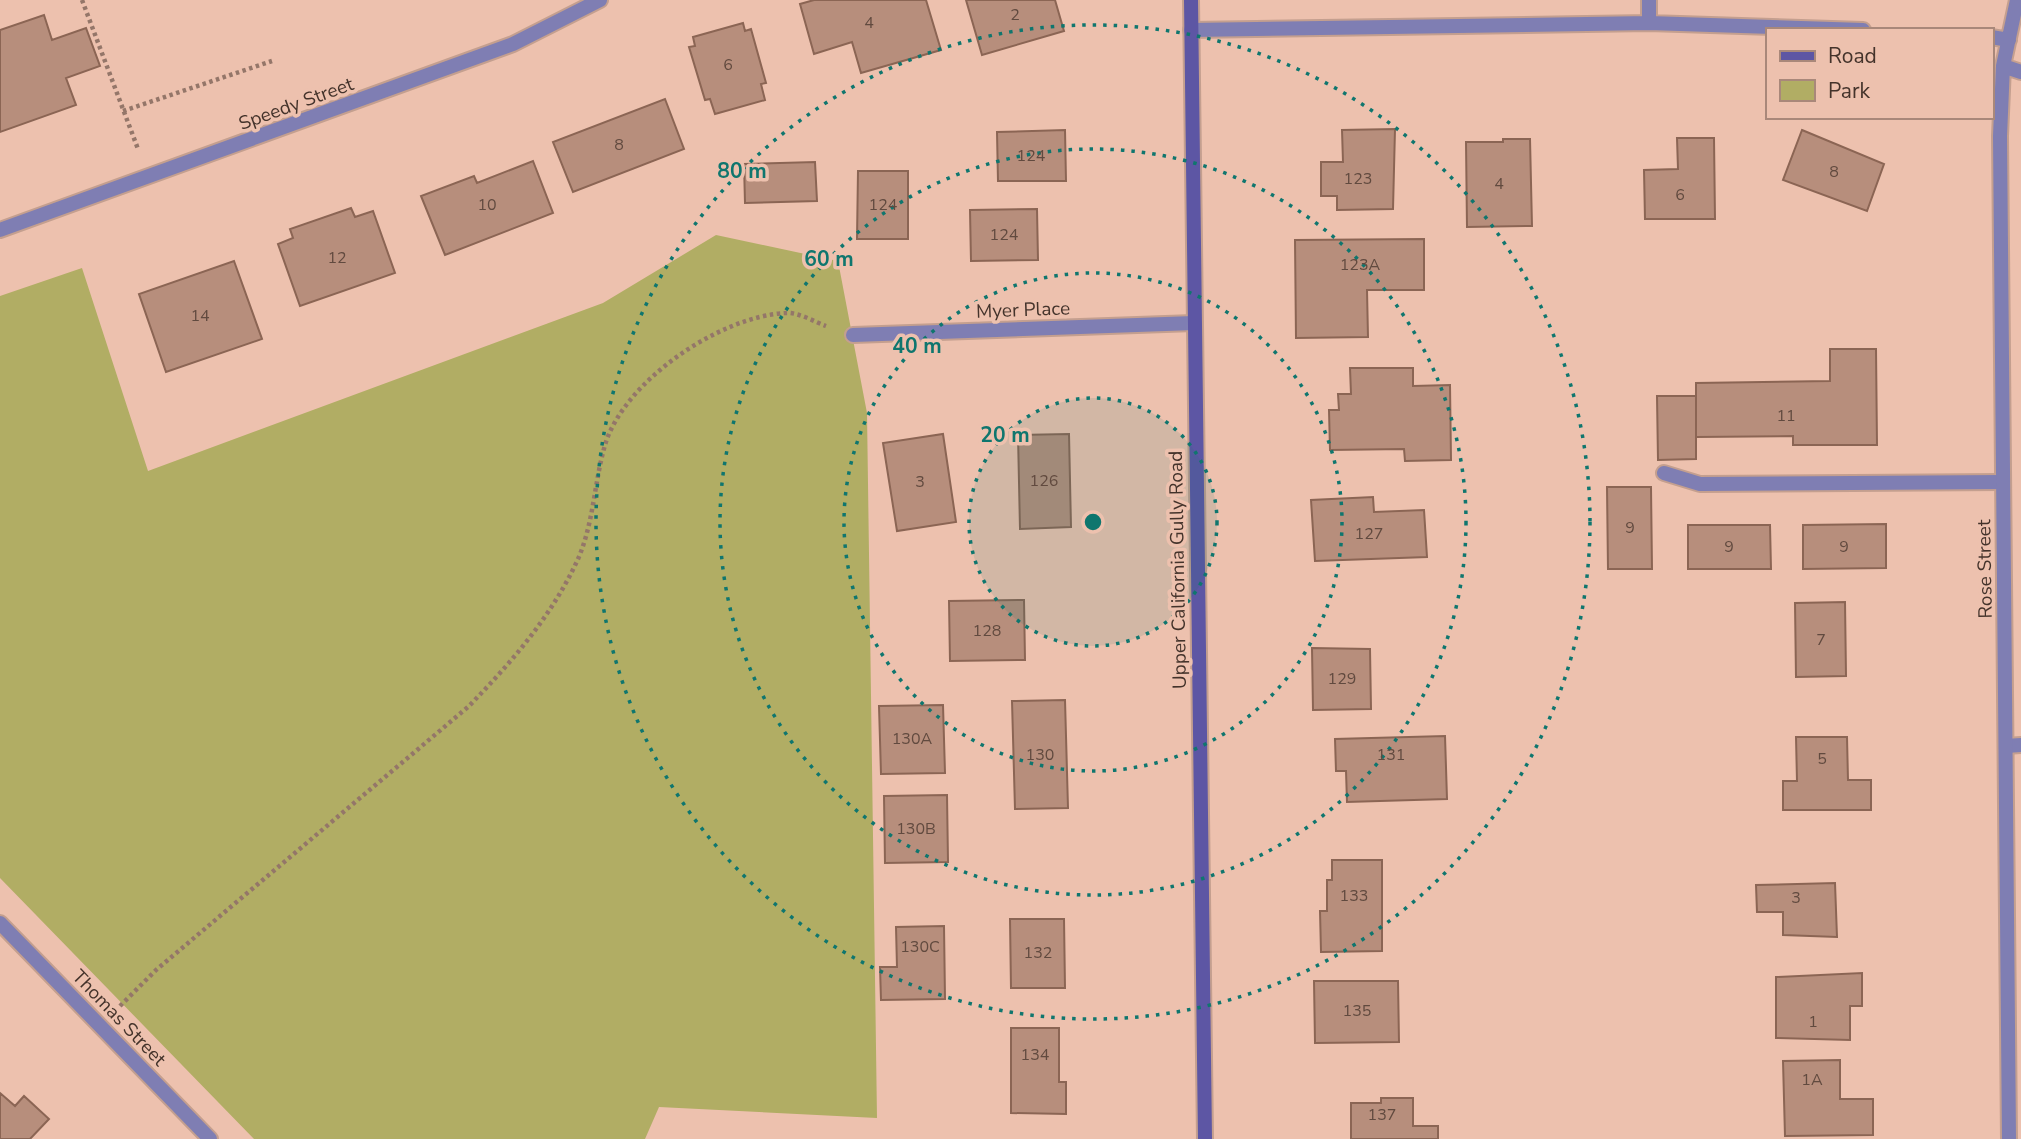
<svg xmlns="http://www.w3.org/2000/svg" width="2021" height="1139" font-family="'Nunito Sans',sans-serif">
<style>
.green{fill:#b1ad64}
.building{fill:#b78e7c;stroke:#8b6554;stroke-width:2}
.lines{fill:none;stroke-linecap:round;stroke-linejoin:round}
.lane-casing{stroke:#c49f8f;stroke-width:18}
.street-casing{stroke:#c49f8f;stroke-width:18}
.secondary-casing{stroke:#c49f8f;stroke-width:18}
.path{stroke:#947669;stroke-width:4.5;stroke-dasharray:3.5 3.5;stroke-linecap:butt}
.lane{stroke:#7f7eb3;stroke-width:14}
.street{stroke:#7f7eb3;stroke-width:14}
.secondary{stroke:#5d56a4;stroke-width:14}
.ring{fill:none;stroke:#0f766e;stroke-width:3.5;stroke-dasharray:3.5 7}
.labels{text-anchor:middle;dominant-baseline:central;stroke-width:7;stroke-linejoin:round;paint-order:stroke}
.number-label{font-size:16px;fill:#614a3f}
.street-label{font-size:19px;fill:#44332b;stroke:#edc1ae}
.centre{fill:#0f766e;stroke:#edc1ae;stroke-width:3.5}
.ring-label{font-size:21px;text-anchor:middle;font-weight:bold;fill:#0f766e;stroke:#edc1ae;stroke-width:7;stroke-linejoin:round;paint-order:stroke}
</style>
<rect width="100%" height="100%" fill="#edc1ae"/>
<path class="green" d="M 716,235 L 838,261 L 867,413 L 877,1118 L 659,1107 L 645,1139 L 254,1139 L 0,878 L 0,296 L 82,268 L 148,471 L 603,303 Z"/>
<path class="building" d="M 814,0 L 926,0 L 941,50 L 861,73 L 852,42 L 814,54 L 800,4 Z
M 966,0 L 1055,0 L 1064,31 L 982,55 Z
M 44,15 L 52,40 L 86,28 L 100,66 L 66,78 L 76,105 L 0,132 L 0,30 Z
M 743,23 L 745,31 L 751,29 L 766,83 L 761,84 L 765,100 L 715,114 L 710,99 L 705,100 L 689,47 L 695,46 L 693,37 Z
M 665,99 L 684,149 L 573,192 L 553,142 Z
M 1395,129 L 1393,209 L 1337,210 L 1337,196 L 1321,196 L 1321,162 L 1343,162 L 1342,130 Z
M 1065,130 L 1066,181 L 998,181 L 997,132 Z
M 1802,130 L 1884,164 L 1867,211 L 1783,180 Z
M 1677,138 L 1714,138 L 1715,219 L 1645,219 L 1644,170 L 1678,169 Z
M 1503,139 L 1530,139 L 1532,226 L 1467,227 L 1466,142 L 1503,142 Z
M 533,161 L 553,213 L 445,255 L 421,196 L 474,176 L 477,183 Z
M 815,162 L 817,201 L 745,203 L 744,164 Z
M 858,171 L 908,171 L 908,239 L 857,239 Z
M 351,208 L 355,217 L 373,211 L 395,273 L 300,306 L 278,244 L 293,238 L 290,229 Z
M 1037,209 L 1038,260 L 971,261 L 970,210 Z
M 1424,239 L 1424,290 L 1367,290 L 1368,337 L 1296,338 L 1295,240 Z
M 234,261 L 262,339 L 166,372 L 139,294 Z
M 1830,349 L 1876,349 L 1877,445 L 1793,445 L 1793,436 L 1696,437 L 1696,383 L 1830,381 Z
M 1350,368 L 1413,368 L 1413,386 L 1450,385 L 1451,460 L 1405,461 L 1404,449 L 1330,450 L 1329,410 L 1339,410 L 1338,394 L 1351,394 Z
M 1657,396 L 1696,396 L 1696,459 L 1658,460 Z
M 943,434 L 956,522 L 897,531 L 883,443 Z
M 1069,434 L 1071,527 L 1020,529 L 1018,435 Z
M 1607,487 L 1651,487 L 1652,569 L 1608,569 Z
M 1373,497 L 1374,512 L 1424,510 L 1427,557 L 1315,561 L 1311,500 Z
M 1886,524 L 1886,568 L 1803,569 L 1803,525 Z
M 1688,525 L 1770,525 L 1771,569 L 1688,569 Z
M 1024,600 L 1025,660 L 950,661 L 949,601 Z
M 1845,602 L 1846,676 L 1796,677 L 1795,603 Z
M 1312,648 L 1370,649 L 1371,709 L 1313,710 Z
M 1065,700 L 1068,808 L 1015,809 L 1012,701 Z
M 943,705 L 945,773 L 881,774 L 879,706 Z
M 1445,736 L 1447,799 L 1347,802 L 1346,771 L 1336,771 L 1335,739 Z
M 1796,737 L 1847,737 L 1848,780 L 1871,780 L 1871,810 L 1783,810 L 1783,781 L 1797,781 Z
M 947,795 L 948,862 L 885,863 L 884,796 Z
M 1332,860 L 1382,860 L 1382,951 L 1321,952 L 1320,911 L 1327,911 L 1327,880 L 1332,880 Z
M 1835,883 L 1837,937 L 1783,935 L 1783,912 L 1757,912 L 1756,885 Z
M 1010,919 L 1064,919 L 1065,988 L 1011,988 Z
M 944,926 L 945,999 L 881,1000 L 880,967 L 897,967 L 896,927 Z
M 1862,973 L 1862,1006 L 1850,1006 L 1850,1040 L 1776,1038 L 1776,977 Z
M 1314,981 L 1398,981 L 1399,1042 L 1315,1043 Z
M 1011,1028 L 1059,1028 L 1059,1082 L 1066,1082 L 1066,1114 L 1011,1113 Z
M 1840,1060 L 1840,1099 L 1873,1099 L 1873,1135 L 1785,1136 L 1783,1061 Z
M 0,1093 L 15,1106 L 24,1096 L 49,1119 L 30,1139 L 0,1139 Z
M 1381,1098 L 1413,1098 L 1413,1126 L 1438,1126 L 1438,1139 L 1351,1139 L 1351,1103 L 1381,1103 Z"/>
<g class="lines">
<g class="lane-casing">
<path id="lane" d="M 1664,473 L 1700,484 L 2003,482
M 2006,746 L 2021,745"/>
</g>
<g class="street-casing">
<path id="street" d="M 1649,0 L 1649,23
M 1191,30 L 1649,23 L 1863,30
M 1991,37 L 2009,40
M 2003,66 L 2021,72
M 0,230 L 513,44 L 600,0
M 853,335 L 1194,323
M 0,923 L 210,1139
M 2009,1139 L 2000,136 L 2003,66 L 2017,0"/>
</g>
<g class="secondary-casing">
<path id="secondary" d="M 1191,0 L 1205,1139"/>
</g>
<path class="path" d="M 82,0 L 138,149
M 123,111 L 272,61
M 120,1006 L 156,970 L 468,707 C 511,663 552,616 578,559 C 594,522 594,483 605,445 C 624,381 720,316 786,313 C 798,312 815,322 826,326"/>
<use href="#lane" class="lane"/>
<use href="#street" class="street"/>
<use href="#secondary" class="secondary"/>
</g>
<circle cx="1093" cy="522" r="124" fill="#0f766e" fill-opacity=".12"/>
<g class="ring">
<circle cx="1093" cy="522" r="124"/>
<circle cx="1093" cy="522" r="249"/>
<circle cx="1093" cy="522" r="373"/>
<circle cx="1093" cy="522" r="497"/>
</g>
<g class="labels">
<g class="number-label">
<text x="1015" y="15">2</text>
<text x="869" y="23">4</text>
<text x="728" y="65">6</text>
<text x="619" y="145">8</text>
<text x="1031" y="156">124</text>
<text x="1834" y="172">8</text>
<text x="1358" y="179">123</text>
<text x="1499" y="184">4</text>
<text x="1680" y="195">6</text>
<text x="487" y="205">10</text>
<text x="883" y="205">124</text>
<text x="1004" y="235">124</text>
<text x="337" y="258">12</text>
<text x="1360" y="265">123A</text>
<text x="200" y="316">14</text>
<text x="1786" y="416">11</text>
<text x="1044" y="481">126</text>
<text x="920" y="482">3</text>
<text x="1630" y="528">9</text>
<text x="1369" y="534">127</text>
<text x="1729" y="547">9</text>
<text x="1844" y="547">9</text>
<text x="987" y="631">128</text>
<text x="1821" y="640">7</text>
<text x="1342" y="679">129</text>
<text x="912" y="739">130A</text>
<text x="1040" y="755">130</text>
<text x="1391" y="755">131</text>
<text x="1822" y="759">5</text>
<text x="916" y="829">130B</text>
<text x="1354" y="896">133</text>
<text x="1796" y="898">3</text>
<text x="920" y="947">130C</text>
<text x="1038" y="953">132</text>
<text x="1357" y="1011">135</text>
<text x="1813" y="1022">1</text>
<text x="1035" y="1055">134</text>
<text x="1812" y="1080">1A</text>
<text x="1382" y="1115">137</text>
</g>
<g class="street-label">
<text transform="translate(296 104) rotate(-20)">Speedy Street</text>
<text transform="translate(1023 310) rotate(-2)">Myer Place</text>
<text transform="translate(1985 569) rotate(-91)">Rose Street</text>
<text transform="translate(1178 570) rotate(-91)">Upper California Gully Road</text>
<text transform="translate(119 1018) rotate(46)">Thomas Street</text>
</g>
</g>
<circle cx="1093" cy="522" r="10" class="centre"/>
<g class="ring-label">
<text x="742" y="178">80 m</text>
<text x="829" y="266">60 m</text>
<text x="917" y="353">40 m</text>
<text x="1005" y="442">20 m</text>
</g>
<rect x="1766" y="28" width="228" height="91" fill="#edc1ae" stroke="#a9887a" stroke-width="2"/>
<rect x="1780" y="51" width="35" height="10" fill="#5d56a4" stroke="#a9887a" stroke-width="2"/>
<text x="1828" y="63" font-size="21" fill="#44332b">Road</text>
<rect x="1780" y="80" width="35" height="21" fill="#b1ad64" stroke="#a9887a" stroke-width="2"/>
<text x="1828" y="98" font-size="21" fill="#44332b">Park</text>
</svg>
